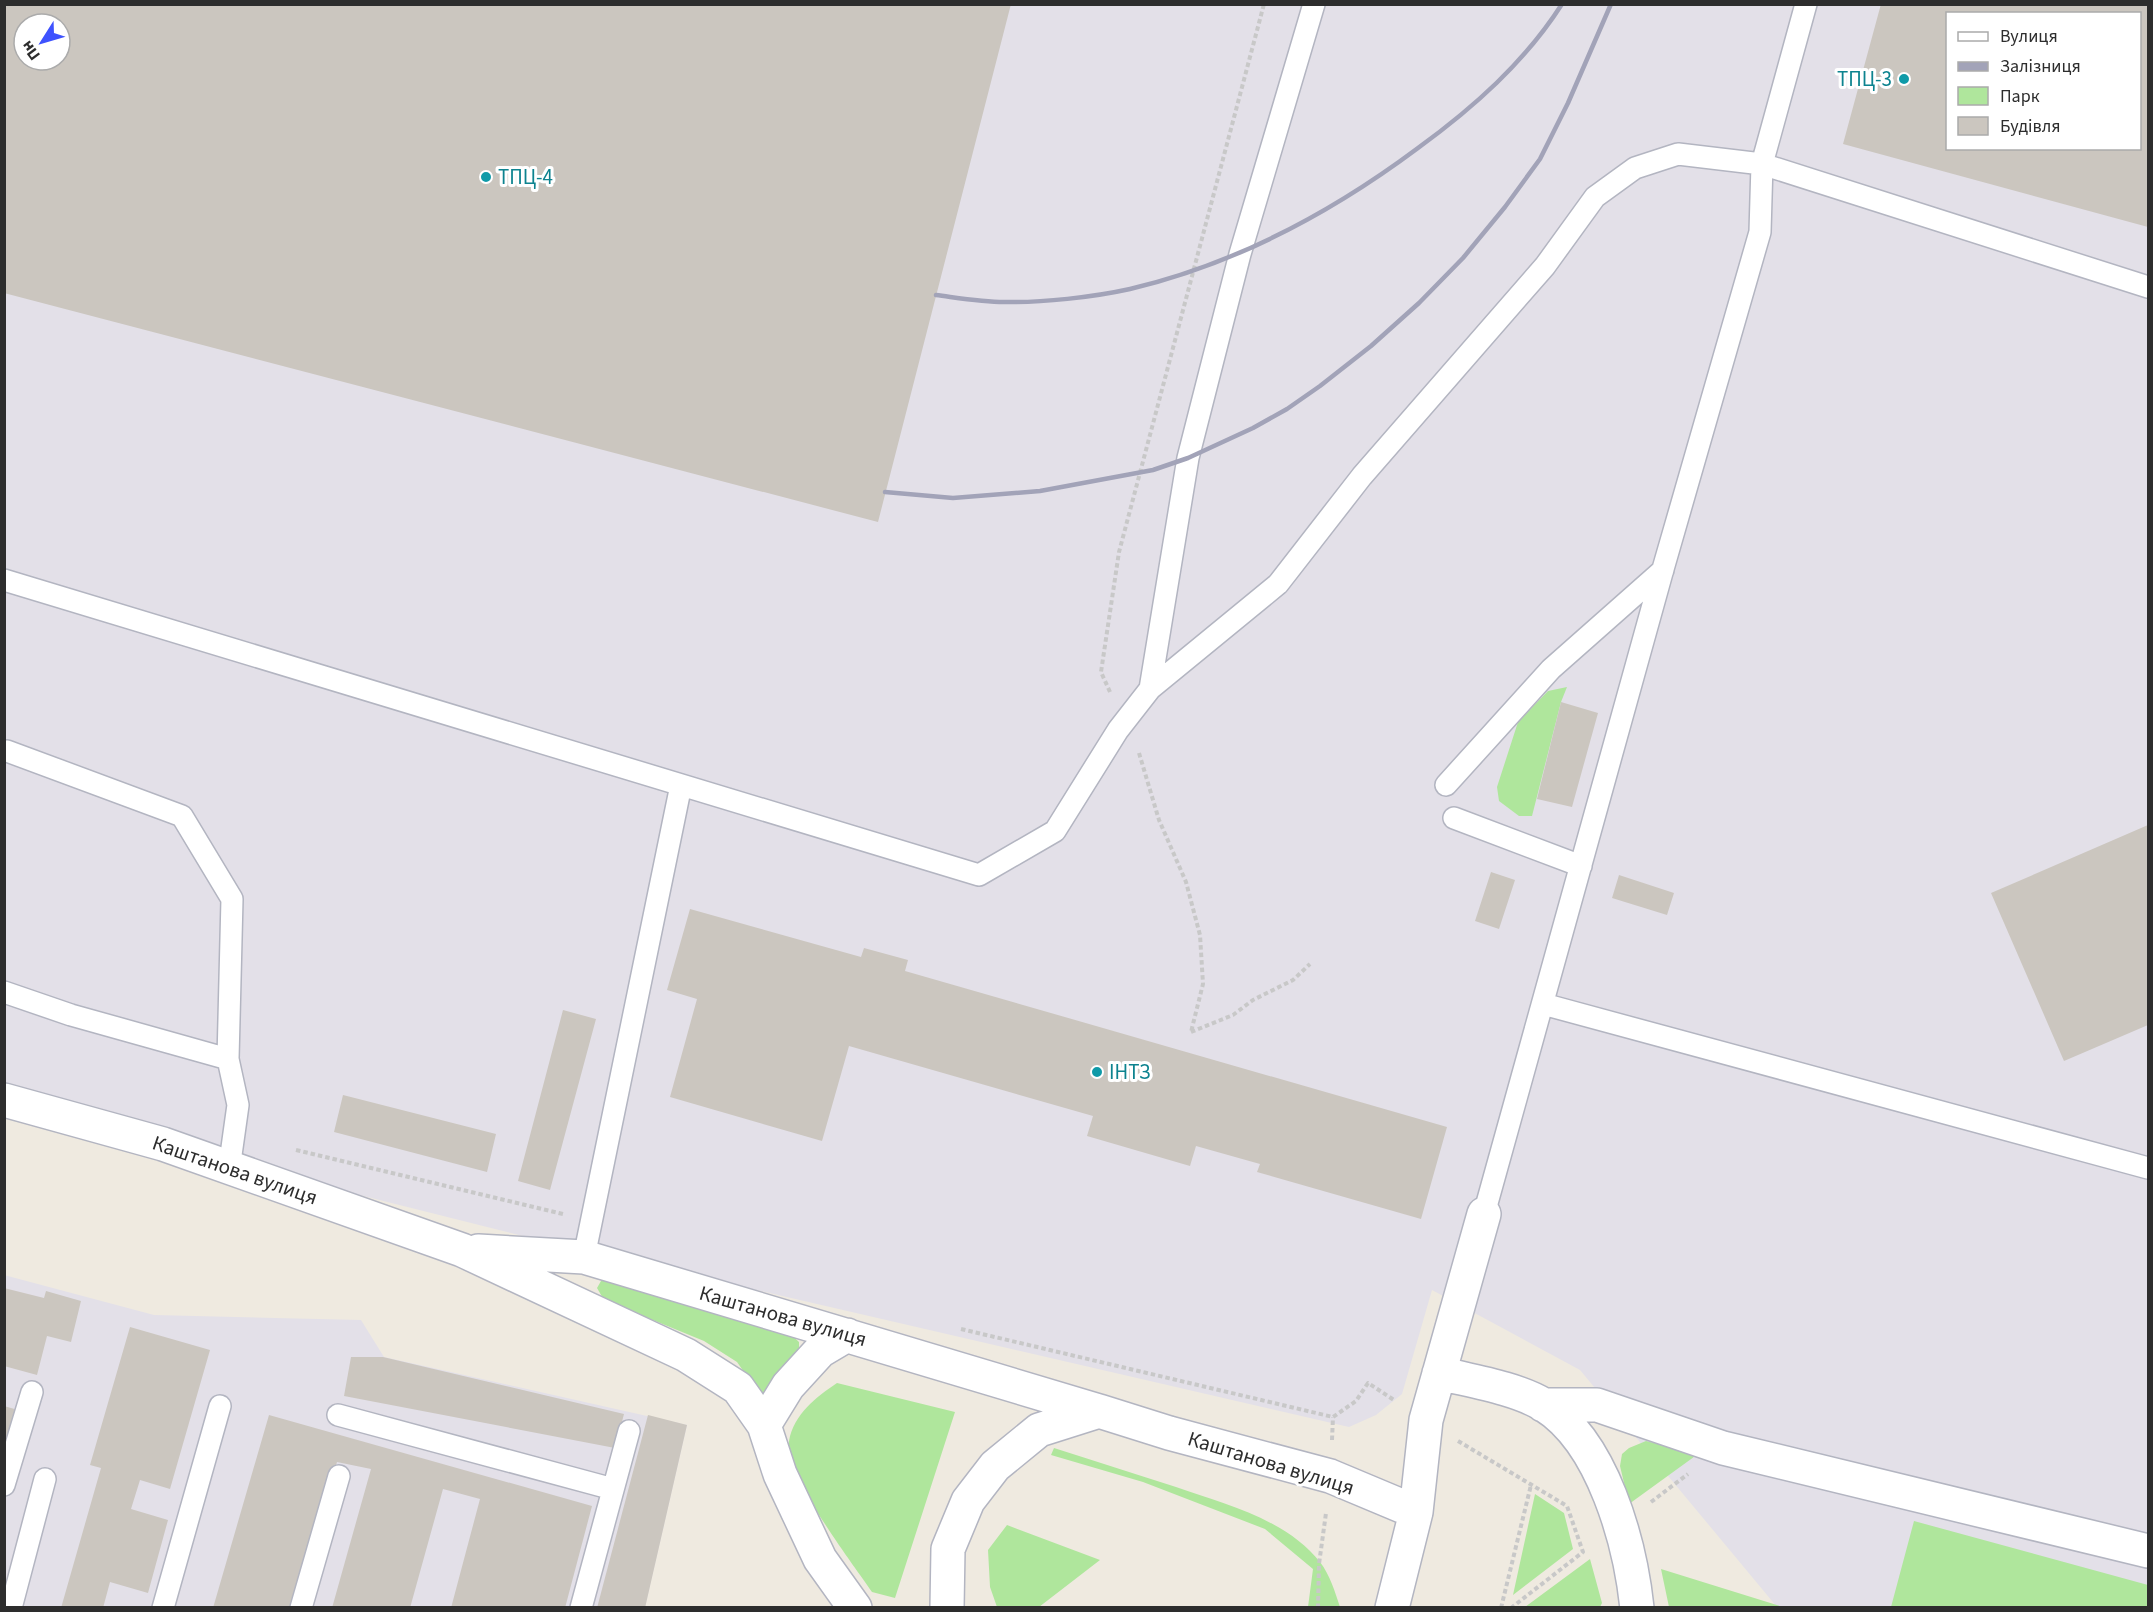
<svg xmlns="http://www.w3.org/2000/svg" width="2153" height="1612" font-family="'Source Sans 3',sans-serif">
<style>
.industrial{fill:#e3e0e8;fill-rule:evenodd}
.green{fill:#afe69c}
.building{fill:#cbc6bf;fill-rule:evenodd}
.lines{fill:none;stroke-linecap:round;stroke-linejoin:round}
.service-casing{stroke:#b3b5c1;stroke-width:24}
.minor-casing{stroke:#b3b5c1;stroke-width:36}
.path{stroke:#c8c8c8;stroke-width:4;stroke-dasharray:4.5 3;stroke-linecap:butt}
.service{stroke:#fff;stroke-width:21}
.minor{stroke:#fff;stroke-width:33}
.rail{stroke:#a2a3b8;stroke-width:4.5}
.culture-dot{fill:#0f9aa8;stroke:#fff;stroke-width:2}
.labels{text-anchor:middle;dominant-baseline:central;stroke-width:6;stroke-linejoin:round;paint-order:stroke}
.culture-label{font-size:21px;fill:#0d838f;stroke:#fff;text-anchor:start}
.street-label{font-size:21px;fill:#2d2d2d;stroke:#fff}
</style>
<rect width="100%" height="100%" fill="#efeae0"/>
<path class="industrial" d="M 5,5 L 2148,5 L 2148,1607 L 1777,1607 L 1580,1370 L 1432,1290 L 1402,1394 L 1376,1415 L 1349,1427 L 519,1235 L 5,1106 ZM 1948,14 L 2140,14 L 2140,148 L 1948,148 ZM 24,24 L 60,24 L 60,60 L 24,60 Z
M 4,1275 L 154,1315 L 361,1320 L 384,1357 L 687,1425 L 645,1607 L 5,1607 Z"/>
<path class="green" d="M 1567,687 L 1561,702 L 1532,816 L 1519,816 L 1499,801 L 1497,787 L 1518,722 L 1548,691 Z
M 601,1281 L 624,1281 L 786,1330 L 799,1342 L 799,1355 L 763,1399 L 737,1362 L 704,1341 L 604,1300 L 597,1288 Z
M 837,1383 L 955,1412 L 895,1598 L 872,1592 C 853,1564 783,1473 789,1441 C 794,1414 816,1397 837,1383 Z
M 1646,1441 L 1698,1454 L 1629,1504 L 1620,1466 L 1622,1454 L 1629,1448 Z
M 1054,1448 C 1095,1461 1135,1474 1176,1487 C 1225,1504 1286,1519 1320,1562 C 1330,1575 1335,1592 1340,1607 L 1308,1607 L 1313,1569 L 1265,1529 L 1143,1482 L 1051,1455 Z
M 1535,1494 L 1564,1513 L 1573,1549 L 1513,1595 Z
M 1914,1521 L 2148,1585 L 2148,1607 L 1891,1607 Z
M 1007,1525 L 1100,1560 L 1039,1607 L 997,1607 L 990,1587 L 988,1550 Z
M 1590,1559 L 1602,1603 L 1600,1607 L 1525,1607 Z
M 1661,1569 L 1783,1607 L 1669,1607 Z"/>
<path class="building" d="M 4,4 L 1011,4 L 878,522 L 4,293 ZM 24,24 L 60,24 L 60,60 L 24,60 Z
M 1881,4 L 2148,4 L 2148,227 L 1843,144 ZM 1948,14 L 2140,14 L 2140,148 L 1948,148 Z
M 1561,702 L 1598,713 L 1572,807 L 1537,799 Z
M 2148,825 L 2148,1025 L 2064,1061 L 1991,893 Z
M 1491,872 L 1515,880 L 1499,929 L 1475,921 Z
M 1619,875 L 1674,893 L 1667,915 L 1612,898 Z
M 690,909 L 861,957 L 864,948 L 908,960 L 905,971 L 1447,1127 L 1421,1219 L 1257,1172 L 1260,1164 L 1196,1146 L 1190,1166 L 1087,1136 L 1093,1116 L 849,1046 L 822,1141 L 670,1097 L 697,999 L 667,990 Z
M 563,1010 L 596,1019 L 550,1190 L 518,1181 Z
M 343,1095 L 496,1134 L 487,1172 L 334,1132 Z
M 4,1288 L 44,1298 L 46,1291 L 81,1301 L 71,1342 L 47,1336 L 37,1375 L 4,1366 Z
M 130,1327 L 210,1350 L 170,1489 L 140,1480 L 131,1509 L 168,1520 L 148,1593 L 110,1582 L 103,1608 L 61,1608 L 101,1468 L 90,1465 Z
M 351,1357 L 383,1357 L 624,1414 L 615,1448 L 344,1396 Z
M 4,1406 L 18,1410 L 4,1444 Z
M 269,1415 L 592,1506 L 565,1608 L 451,1608 L 480,1499 L 443,1489 L 410,1608 L 332,1608 L 371,1469 L 337,1462 L 294,1608 L 213,1608 Z
M 648,1415 L 687,1425 L 645,1608 L 597,1608 Z"/>
<g class="lines">
<g class="service-casing">
<path id="service" d="M 1806,4 L 1762,164 L 2148,287
M 4,580 L 979,875 L 1055,831 L 1118,730 L 1150,689 L 1278,584 L 1362,476 L 1545,266 L 1595,197 L 1635,168 L 1678,154 L 1762,164 L 1760,232 L 1663,569 L 1484,1214
M 1150,689 L 1188,458 L 1240,254 L 1314,4
M 7,751 L 182,816 L 232,899 L 228,1059
M 1446,785 L 1551,669 L 1663,570
M 1454,818 L 1581,866
M 4,992 L 71,1015 L 228,1059 L 238,1105 L 229,1169
M 1543,1004 L 2148,1168
M 584,1257 L 681,785
M 338,1415 L 613,1489
M 4,1485 L 32,1392
M 11,1608 L 45,1479
M 163,1608 L 220,1406
M 301,1608 L 339,1476
M 581,1608 L 629,1431"/>
</g>
<g class="minor-casing">
<path id="minor" d="M 4,1100 L 163,1144 L 462,1250 L 686,1355 L 738,1388 L 764,1425 L 780,1474 L 820,1559 L 855,1608
M 478,1251 L 584,1257 L 1099,1411
M 1439,1373 C 1471,1381 1516,1388 1544,1405 C 1603,1442 1630,1542 1637,1608
M 1543,1405 L 1597,1405 L 1723,1448 L 2148,1551
M 764,1425 L 788,1386 L 820,1351 L 847,1335
M 947,1608 L 948,1549 L 968,1501 L 995,1466 L 1039,1430 L 1099,1411 L 1169,1433 L 1330,1476 L 1416,1512
M 1392,1608 L 1416,1512 L 1426,1420 L 1484,1214"/>
</g>
<path class="path" d="M 1110,692 L 1101,672 L 1119,552 L 1264,4
M 1139,753 L 1159,820 L 1186,882 L 1200,935 L 1203,984 L 1191,1032
M 1191,1032 L 1233,1015 L 1253,1000 L 1293,980 L 1310,964
M 296,1150 L 563,1214
M 961,1329 L 1333,1417 L 1356,1401 L 1368,1383 L 1394,1400
M 1332,1440 L 1333,1417
M 1458,1441 L 1567,1506 L 1583,1552 L 1511,1608
M 1651,1502 L 1688,1474
M 1318,1608 L 1319,1564 L 1326,1513
M 1501,1608 L 1531,1485"/>
<use href="#service" class="service"/>
<use href="#minor" class="minor"/>
<path class="rail" d="M 936,295 C 959,298 982,302 1004,302 C 1041,303 1094,297 1130,289 C 1236,264 1331,213 1418,148 C 1473,108 1525,62 1562,4
M 885,492 L 953,498 L 1040,491 L 1153,470 L 1188,458 L 1253,428 L 1287,409 L 1320,386 L 1371,346 L 1419,303 L 1463,258 L 1505,207 L 1540,159 L 1568,103 L 1611,4"/>
</g>
<g class="culture-dot">
<circle cx="1904" cy="79" r="6"/>
<circle cx="486" cy="177" r="6"/>
<circle cx="1097" cy="1072" r="6"/>
</g>
<g class="labels">
<g class="culture-label">
<text x="1892" y="79" text-anchor="end">ТПЦ-3</text>
<text x="498" y="177">ТПЦ-4</text>
<text x="1109" y="1072">ІНТЗ</text>
</g>
<g class="street-label">
<text transform="translate(235 1170) rotate(19)">Каштанова вулиця</text>
<text transform="translate(783 1316) rotate(16)">Каштанова вулиця</text>
<text transform="translate(1271 1463) rotate(17)">Каштанова вулиця</text>
</g>
</g>
<rect width="2153" height="1612" fill="none" stroke="#2d2d2d" stroke-width="12"/>
<rect x="1946" y="12" width="195" height="138" fill="#ffffff" stroke="#ababab" stroke-width="1.5"/>
<rect x="1958" y="32" width="30" height="9" fill="#ffffff" stroke="#ababab" stroke-width="1.5"/>
<text x="2000" y="42" font-size="18" fill="#2d2d2d">Вулиця</text>
<rect x="1958" y="62" width="30" height="9" fill="#a2a3b8" stroke="#ababab" stroke-width="1.5"/>
<text x="2000" y="72" font-size="18" fill="#2d2d2d">Залізниця</text>
<rect x="1958" y="87" width="30" height="18" fill="#afe69c" stroke="#ababab" stroke-width="1.5"/>
<text x="2000" y="102" font-size="18" fill="#2d2d2d">Парк</text>
<rect x="1958" y="117" width="30" height="18" fill="#cbc6bf" stroke="#ababab" stroke-width="1.5"/>
<text x="2000" y="132" font-size="18" fill="#2d2d2d">Будівля</text>
<g transform="translate(42 42) rotate(233)"><circle r="28" fill="#ffffff" stroke="#ababab" stroke-width="1.5"/>
<path d="M0-4.5L10 22L0 15L-10 22Z" fill="#3e52fe"/>
<text y="-9" font-size="16" font-weight="bold" text-anchor="middle" fill="#2d2d2d">Пн</text>
</g>
</svg>
